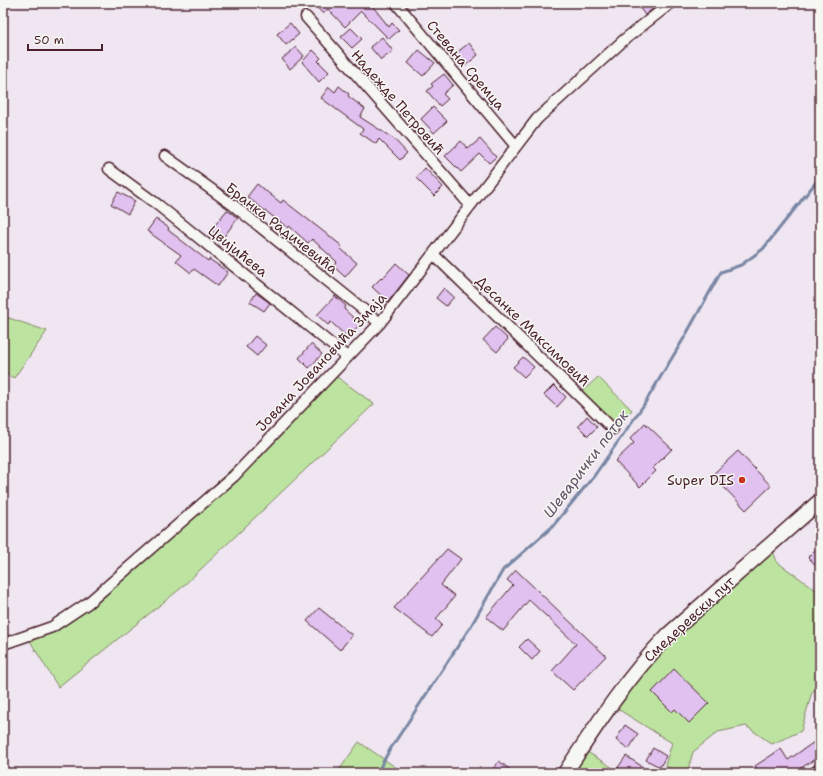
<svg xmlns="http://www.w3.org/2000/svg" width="823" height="776" font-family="'Shantell Sans',sans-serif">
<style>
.green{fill:#bce4a0;stroke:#838266}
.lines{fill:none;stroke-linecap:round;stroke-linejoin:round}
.stream{stroke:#7986a4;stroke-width:3}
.building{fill:#e0c1ef;stroke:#4a1f2b}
.minor-casing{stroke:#4a1f2b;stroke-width:13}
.secondary-casing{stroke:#4a1f2b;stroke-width:17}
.minor{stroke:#f6f6f2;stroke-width:10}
.secondary{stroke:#f6f6f2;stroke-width:14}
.poi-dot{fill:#c8321e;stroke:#f6f6f2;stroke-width:1.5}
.labels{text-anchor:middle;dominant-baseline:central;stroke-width:3;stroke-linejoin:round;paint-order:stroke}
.street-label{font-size:14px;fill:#4a1f2b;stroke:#f6f6f2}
.poi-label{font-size:14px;fill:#4a1f2b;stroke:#f6f6f2;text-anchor:end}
.water-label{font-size:15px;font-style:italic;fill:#615268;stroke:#f6f6f2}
</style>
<rect width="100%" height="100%" fill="#efe6f1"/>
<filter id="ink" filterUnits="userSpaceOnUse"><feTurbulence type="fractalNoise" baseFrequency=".025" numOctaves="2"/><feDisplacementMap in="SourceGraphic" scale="8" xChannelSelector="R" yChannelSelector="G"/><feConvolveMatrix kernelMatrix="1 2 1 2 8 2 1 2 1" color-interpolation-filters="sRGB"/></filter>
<g filter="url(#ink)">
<path class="green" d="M 3,316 L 47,331 L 14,378 L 3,373 Z
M 333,374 L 374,404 L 180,589 L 58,687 L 27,636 L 88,603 Z
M 598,377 L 632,410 L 616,427 L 581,393 Z
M 771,545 L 777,562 L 820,593 L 820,686 L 812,692 L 801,731 L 772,744 L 746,726 L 718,732 L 693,752 L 687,773 L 677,773 L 665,765 L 672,743 L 610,704 L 625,683 Z
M 359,742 L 404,773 L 337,773 Z
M 581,748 L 621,773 L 565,773 Z"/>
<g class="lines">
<path class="stream" d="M 377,773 L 389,751 L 471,626 L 503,570 L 552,527 L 594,476 L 643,406 L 684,338 L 721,272 L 741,265 L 763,249 L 820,177"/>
</g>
<path class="building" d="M 313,3 L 370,3 L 389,27 L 392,23 L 399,30 L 389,39 L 361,11 L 345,27 L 328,9 L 323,14 Z
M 636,3 L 660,3 L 645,15 Z
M 290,23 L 299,34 L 286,45 L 277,34 Z
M 351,28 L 362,39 L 352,48 L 341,37 Z
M 382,37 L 393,51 L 381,60 L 370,47 Z
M 469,43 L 478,55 L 465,66 L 455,54 Z
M 296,47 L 304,56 L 290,69 L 282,59 Z
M 313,50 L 321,58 L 318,61 L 329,72 L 319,82 L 302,62 Z
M 419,50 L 435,63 L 423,76 L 408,63 Z
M 444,74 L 453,85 L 443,94 L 448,99 L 440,106 L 427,91 L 433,86 L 431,84 Z
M 339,86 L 349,94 L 348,96 L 365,109 L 360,117 L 394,139 L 407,153 L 400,160 L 379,139 L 376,144 L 360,133 L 363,129 L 321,98 L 329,87 L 335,92 Z
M 433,107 L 447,121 L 434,133 L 421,119 Z
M 480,139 L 496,157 L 489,163 L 480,154 L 461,172 L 445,156 L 461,141 L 468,149 Z
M 425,168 L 443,187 L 434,196 L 416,178 Z
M 257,184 L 281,203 L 283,200 L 342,246 L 340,248 L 357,263 L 345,277 L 333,266 L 337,262 L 312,239 L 308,243 L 289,226 L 288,228 L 247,197 Z
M 118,192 L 135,201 L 128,214 L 111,204 Z
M 227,210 L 238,218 L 222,239 L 211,230 Z
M 156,219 L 169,228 L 168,230 L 208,261 L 209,259 L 228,272 L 218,286 L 194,269 L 191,273 L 176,261 L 181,255 L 147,231 Z
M 396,263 L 409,275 L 388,302 L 372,287 L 381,278 L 382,279 Z
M 444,288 L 454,297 L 446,306 L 436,298 Z
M 256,293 L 270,303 L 264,311 L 250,302 Z
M 335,296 L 346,306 L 344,309 L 360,324 L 348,338 L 331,322 L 328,325 L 317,315 Z
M 495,327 L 508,339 L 497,352 L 483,340 Z
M 255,336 L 266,345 L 257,356 L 246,347 Z
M 311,344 L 322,354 L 309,368 L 299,358 Z
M 523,357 L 534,367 L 524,377 L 513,367 Z
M 554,385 L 566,397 L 557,407 L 544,395 Z
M 587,416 L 597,427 L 588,436 L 578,426 Z
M 645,423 L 672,449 L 653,468 L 656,471 L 640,487 L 615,461 L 634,443 L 630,439 Z
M 738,451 L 771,486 L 746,510 L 712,475 Z
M 820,545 L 820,570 L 808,557 Z
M 447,549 L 461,559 L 441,585 L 455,596 L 436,619 L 442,625 L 432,637 L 394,608 Z
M 516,570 L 606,656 L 573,690 L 552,671 L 576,644 L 529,600 L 503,631 L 486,617 L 513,585 L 507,580 Z
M 319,608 L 352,635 L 340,650 L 307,621 Z
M 527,639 L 540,651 L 532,660 L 519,647 Z
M 674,669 L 709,703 L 689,723 L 675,709 L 672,712 L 652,692 Z
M 625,725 L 638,734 L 629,749 L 616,740 Z
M 820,738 L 820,756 L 793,773 L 760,773 L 755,766 L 781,749 L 788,760 Z
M 653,748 L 666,756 L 660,767 L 646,760 Z
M 626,756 L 643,767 L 639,773 L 623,773 L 617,769 Z
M 499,761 L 514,773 L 490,773 Z"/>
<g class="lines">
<g class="minor-casing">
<path id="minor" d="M 396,3 L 515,145
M 306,17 L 470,205
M 165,156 L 233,205 L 380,323
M 109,169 L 158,205 L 347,357
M 433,254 L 613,429
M 3,644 L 52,627 L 88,603 L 234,476 L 380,323 L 537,119 L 625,39 L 671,3
M 814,773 L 820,769"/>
</g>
<g class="secondary-casing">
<path id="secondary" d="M 565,773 C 597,724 628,676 669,634 L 820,501"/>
</g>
<use href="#minor" class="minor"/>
<use href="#secondary" class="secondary"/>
</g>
</g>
<circle class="poi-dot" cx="742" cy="480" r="4"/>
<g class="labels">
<g class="street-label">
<text transform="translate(466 65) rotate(50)">Стевана Сремца</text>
<text transform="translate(398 102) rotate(49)">Надежде Петровић</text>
<text transform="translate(282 228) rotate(38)">Бранка Радичевића</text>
<text transform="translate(238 251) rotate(39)">Цвијићева</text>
<text transform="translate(533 331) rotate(44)">Десанке Максимовић</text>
<text transform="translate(321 362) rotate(-47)">Јована Јовановића Змаја</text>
<text transform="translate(689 619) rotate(-43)">Смедеревски пут</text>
</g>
<g class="poi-label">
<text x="734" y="480">Super DIS</text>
</g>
<g class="water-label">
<text transform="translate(586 464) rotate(-53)">Шеварички поток</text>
</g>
</g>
<rect width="823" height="776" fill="none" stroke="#f6f6f2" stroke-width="16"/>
<rect x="8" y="8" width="807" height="760" fill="none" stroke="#4a1f2b" stroke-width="1.5" filter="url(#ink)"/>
<path d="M28 44v6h74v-6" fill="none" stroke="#4a1f2b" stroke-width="2"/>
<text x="34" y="44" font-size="12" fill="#4a1f2b" stroke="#f6f6f2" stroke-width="3" paint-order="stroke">50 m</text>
</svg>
